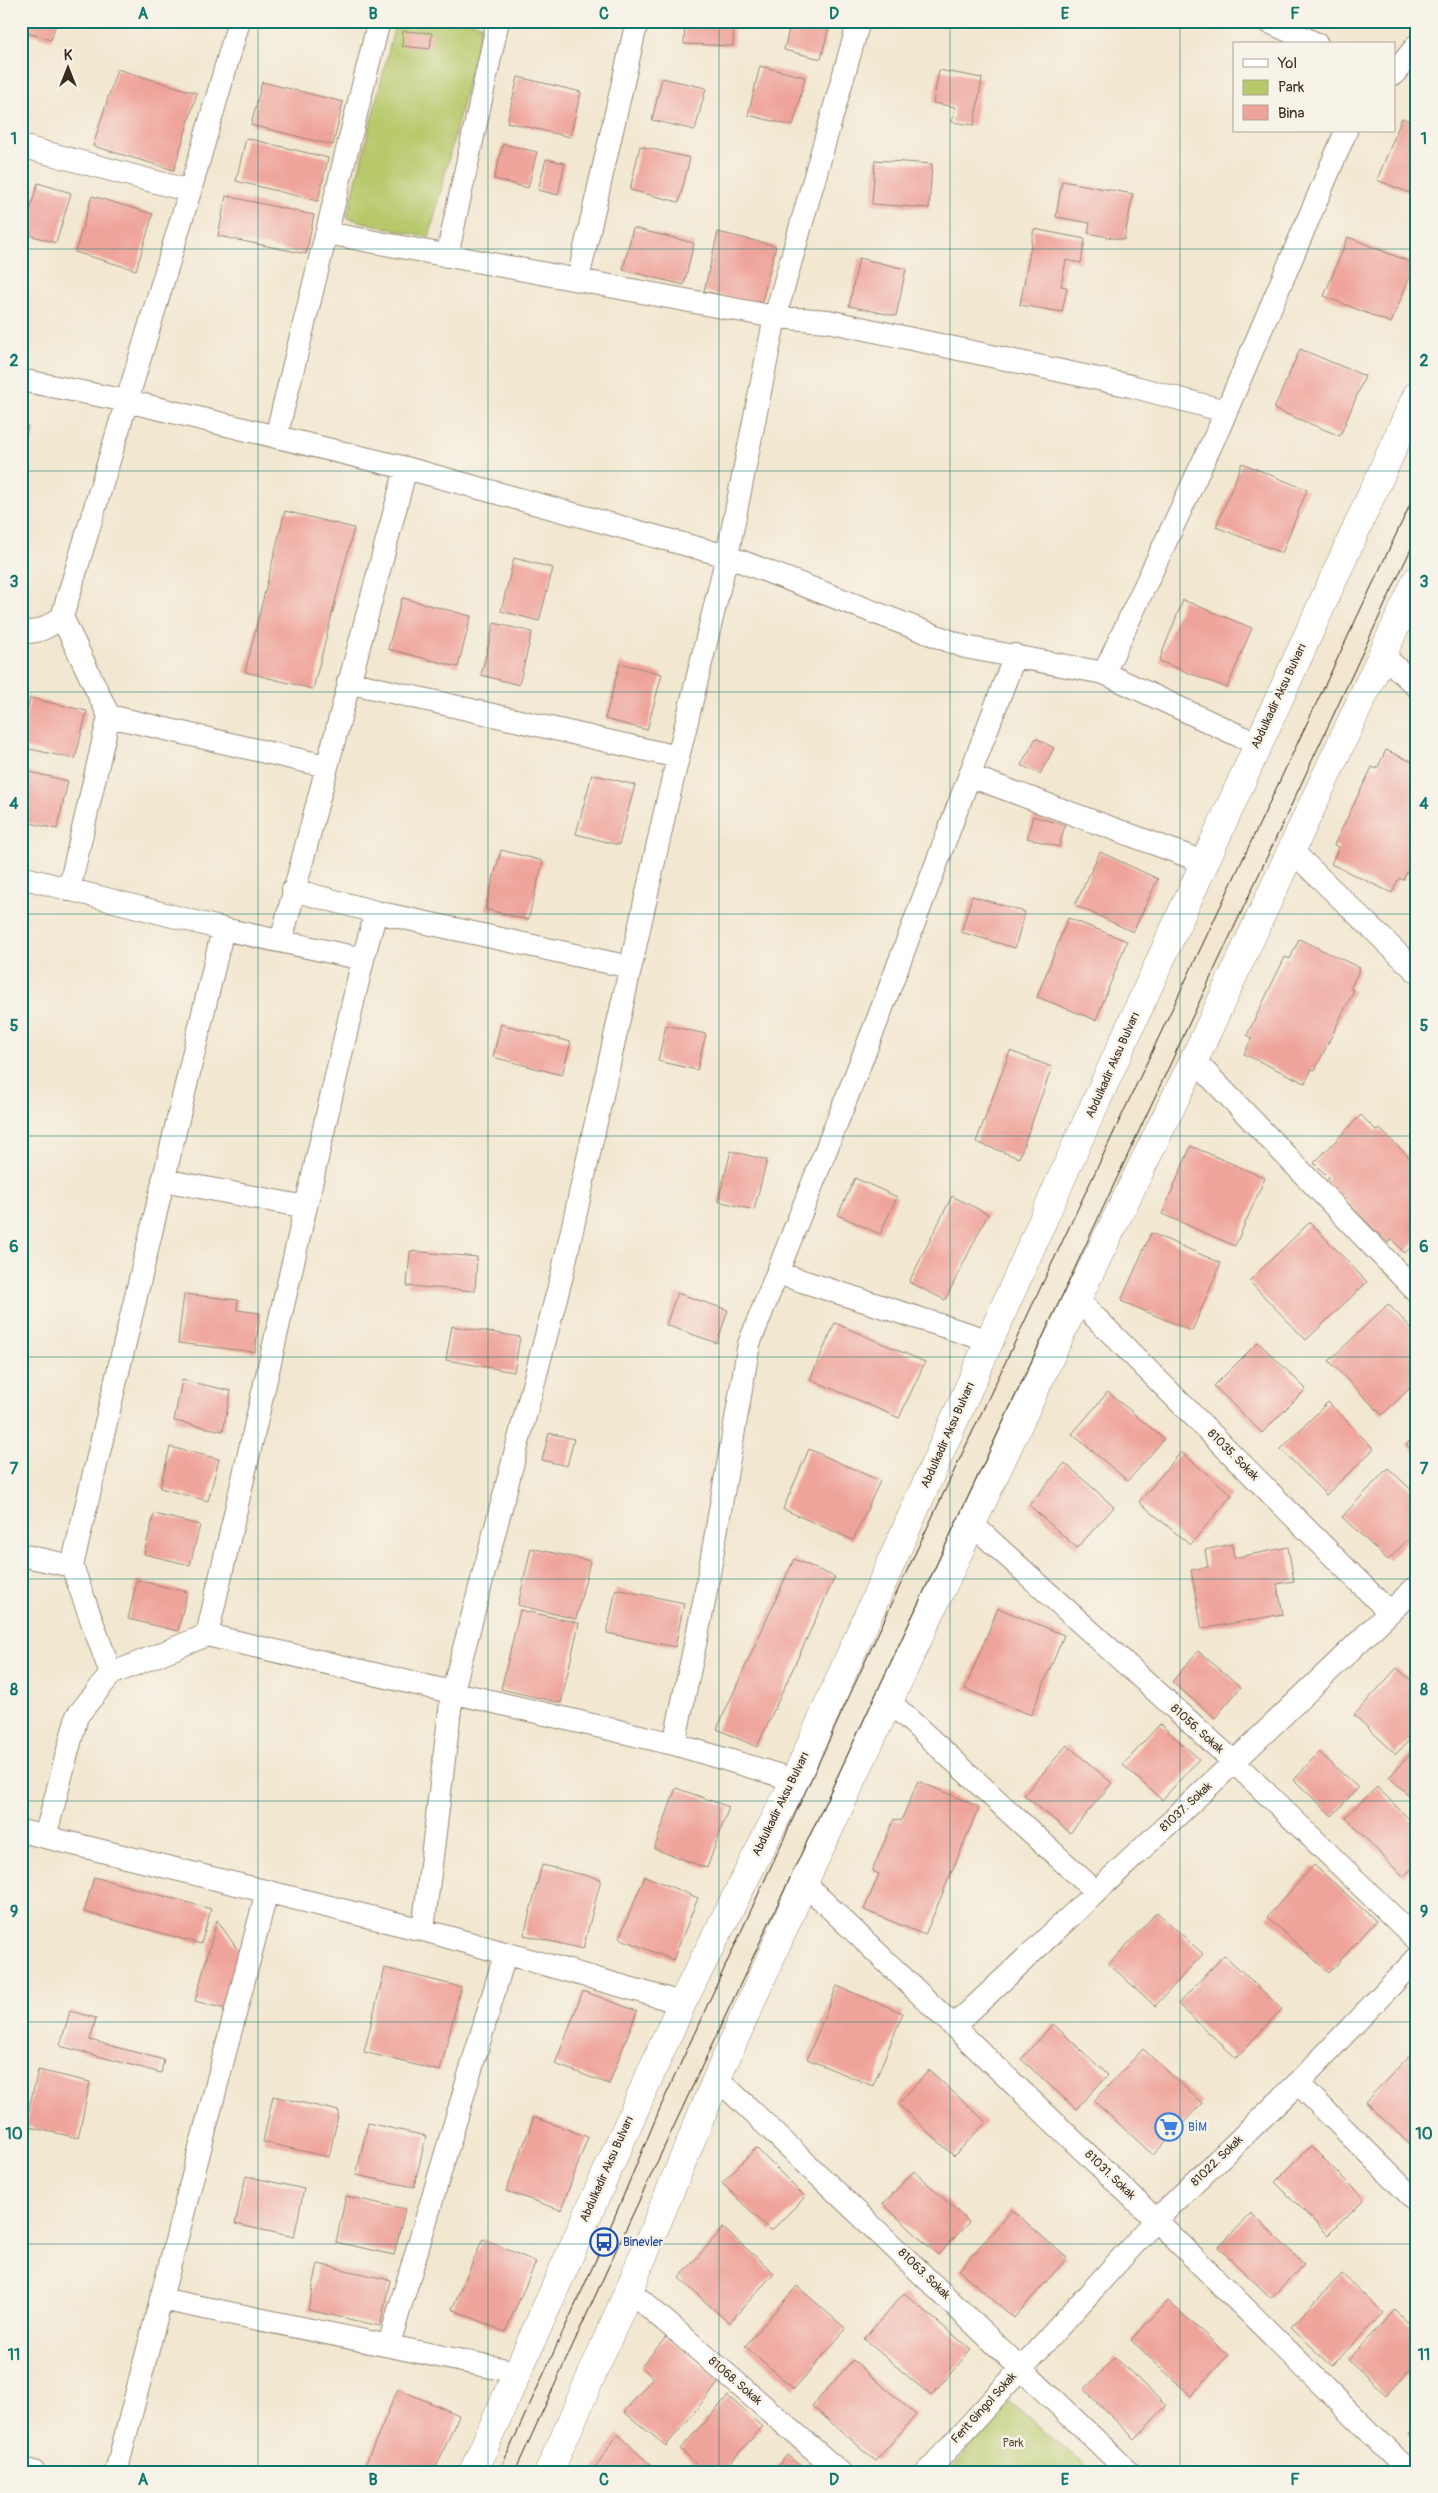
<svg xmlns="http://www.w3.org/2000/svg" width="1438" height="2493" font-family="Pangolin,sans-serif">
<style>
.green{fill:#b8c96c;stroke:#7a7a45}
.building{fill:#efa49b}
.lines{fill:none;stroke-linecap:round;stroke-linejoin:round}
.minor-casing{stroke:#968877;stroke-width:24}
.primary-casing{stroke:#968877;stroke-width:29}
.minor{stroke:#fff;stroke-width:22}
.primary{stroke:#fff;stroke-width:28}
.tram{stroke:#3b2a1e;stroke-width:1}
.grid{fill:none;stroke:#0f766e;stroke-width:1;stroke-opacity:0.55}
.labels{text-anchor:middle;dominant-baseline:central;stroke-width:5;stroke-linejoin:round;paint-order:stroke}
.street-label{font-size:12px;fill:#3b2a1e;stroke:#f7f3e8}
.shop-label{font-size:12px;fill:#366cbe;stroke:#f7f3e8;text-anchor:start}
.transit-label{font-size:12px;fill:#164399;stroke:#f7f3e8;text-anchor:start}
.park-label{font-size:12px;fill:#5a5232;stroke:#f7f3e8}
.neatline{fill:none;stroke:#0f766e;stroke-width:2}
.grid-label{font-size:16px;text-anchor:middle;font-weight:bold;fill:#0f766e}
</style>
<rect width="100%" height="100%" fill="#f7f3e8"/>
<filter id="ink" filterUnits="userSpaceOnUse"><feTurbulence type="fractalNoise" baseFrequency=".02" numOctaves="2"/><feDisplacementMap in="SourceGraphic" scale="10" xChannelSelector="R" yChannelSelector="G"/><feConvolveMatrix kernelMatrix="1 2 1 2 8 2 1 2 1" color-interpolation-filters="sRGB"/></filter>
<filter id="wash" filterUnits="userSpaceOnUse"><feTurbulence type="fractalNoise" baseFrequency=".0096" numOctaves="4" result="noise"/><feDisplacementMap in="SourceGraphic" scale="20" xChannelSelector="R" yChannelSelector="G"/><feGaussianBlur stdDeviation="1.12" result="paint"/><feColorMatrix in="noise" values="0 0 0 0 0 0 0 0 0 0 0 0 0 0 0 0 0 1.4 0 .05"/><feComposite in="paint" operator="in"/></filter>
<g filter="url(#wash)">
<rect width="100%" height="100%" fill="#f2e7d0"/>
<path class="green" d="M 396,21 L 467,21 L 482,25 L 429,238 L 347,218 Z
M 1009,2402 L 1094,2472 L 948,2472 Z"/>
<g id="blocks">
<path class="building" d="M 21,21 L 57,21 L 51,40 L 21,31 Z
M 685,21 L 734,21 L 733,46 L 684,44 Z
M 791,21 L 811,21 L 829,26 L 821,59 L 784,50 Z
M 403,31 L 432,33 L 430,49 L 402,46 Z
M 760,66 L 805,77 L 793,126 L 748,115 Z
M 117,69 L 197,93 L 174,170 L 93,146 Z
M 939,70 L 982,78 L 974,125 L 952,122 L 955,107 L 933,103 Z
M 518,77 L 581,92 L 570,137 L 507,122 Z
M 662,78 L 706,88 L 695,130 L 652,120 Z
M 262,82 L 343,102 L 333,145 L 251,125 Z
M 1402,118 L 1417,124 L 1417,196 L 1377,180 Z
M 246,138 L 328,158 L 318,201 L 236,181 Z
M 503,144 L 537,152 L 528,188 L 494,179 Z
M 640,146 L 690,158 L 679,202 L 630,190 Z
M 546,159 L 565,163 L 558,195 L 538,190 Z
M 875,160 L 932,164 L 929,208 L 872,204 Z
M 1062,181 L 1133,194 L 1124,240 L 1088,233 L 1090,223 L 1056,217 Z
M 38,183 L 71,193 L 56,243 L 23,233 Z
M 92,196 L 153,214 L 136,270 L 75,252 Z
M 226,196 L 314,215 L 306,254 L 218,236 Z
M 633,228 L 694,243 L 684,285 L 623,270 Z
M 1034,229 L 1085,239 L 1081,263 L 1066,260 L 1061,286 L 1067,287 L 1062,312 L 1020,305 Z
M 718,232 L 776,246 L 761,305 L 704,291 Z
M 1348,237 L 1415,264 L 1391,323 L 1324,296 Z
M 859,258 L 906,269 L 896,316 L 849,306 Z
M 1300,349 L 1365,376 L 1340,436 L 1274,409 Z
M 21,425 L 28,426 L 22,456 L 21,456 Z
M 1242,463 L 1307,490 L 1282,553 L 1216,527 Z
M 285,511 L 354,528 L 313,689 L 245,672 Z
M 514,558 L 553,568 L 539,621 L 501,611 Z
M 402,598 L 471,616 L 458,667 L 388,649 Z
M 1183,600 L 1252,628 L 1227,688 L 1159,661 Z
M 494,623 L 532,632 L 519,685 L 481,675 Z
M 620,663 L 662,674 L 647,730 L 605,719 Z
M 30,698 L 87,711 L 75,759 L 21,747 L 21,736 Z
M 1036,738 L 1054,748 L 1040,774 L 1021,765 Z
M 1386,750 L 1417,764 L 1417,851 L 1403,880 L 1399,878 L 1392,893 L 1331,864 L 1339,847 L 1334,845 L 1372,767 L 1377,769 Z
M 21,770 L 68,781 L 57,829 L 21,821 Z
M 592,774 L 635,785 L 619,845 L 576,834 Z
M 1033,816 L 1065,825 L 1059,847 L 1027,838 Z
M 501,850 L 543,861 L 528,920 L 485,909 Z
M 1100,852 L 1158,879 L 1133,932 L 1075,905 Z
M 972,896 L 1025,912 L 1015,948 L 961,932 Z
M 1068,918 L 1127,941 L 1096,1020 L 1037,997 Z
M 1299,939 L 1360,968 L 1350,989 L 1354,990 L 1315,1070 L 1312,1069 L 1305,1083 L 1244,1054 L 1252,1038 L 1247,1035 L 1285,957 L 1290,959 Z
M 501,1024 L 571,1042 L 562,1075 L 493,1057 Z
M 666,1025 L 706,1034 L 697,1070 L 658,1061 Z
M 1010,1051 L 1052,1067 L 1019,1158 L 976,1142 Z
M 1361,1115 L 1377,1131 L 1380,1129 L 1417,1165 L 1417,1240 L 1405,1253 L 1391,1239 L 1388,1243 L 1326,1182 L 1329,1178 L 1314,1163 Z
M 1191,1146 L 1265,1178 L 1235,1246 L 1162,1214 Z
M 731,1151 L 767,1160 L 754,1210 L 718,1201 Z
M 855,1178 L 897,1197 L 880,1234 L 838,1215 Z
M 952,1196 L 988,1214 L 945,1300 L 909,1282 Z
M 1310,1222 L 1367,1282 L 1306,1340 L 1249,1281 Z
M 1151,1233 L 1221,1263 L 1192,1331 L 1121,1301 Z
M 410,1251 L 477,1257 L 475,1291 L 407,1286 Z
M 677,1293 L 728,1310 L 717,1343 L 666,1325 Z
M 184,1294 L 238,1300 L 237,1310 L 260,1313 L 255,1352 L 178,1343 Z
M 1388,1304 L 1417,1334 L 1417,1381 L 1382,1415 L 1329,1361 Z
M 835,1323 L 925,1362 L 899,1418 L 810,1379 Z
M 452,1326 L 520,1337 L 514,1372 L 446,1360 Z
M 1258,1342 L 1306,1389 L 1262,1433 L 1214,1386 Z
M 182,1380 L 231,1391 L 223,1431 L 174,1421 Z
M 1108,1392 L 1164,1439 L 1128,1481 L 1072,1434 Z
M 1328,1402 L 1374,1449 L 1326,1495 L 1281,1449 Z
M 549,1433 L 574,1439 L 567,1466 L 542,1460 Z
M 1417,1434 L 1417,1456 L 1406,1445 Z
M 170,1447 L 219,1459 L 208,1501 L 160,1488 Z
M 809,1449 L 880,1481 L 853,1540 L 783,1509 Z
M 1181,1452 L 1232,1495 L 1190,1545 L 1139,1502 Z
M 1065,1463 L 1114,1507 L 1077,1548 L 1029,1505 Z
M 1388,1468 L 1417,1495 L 1417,1530 L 1388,1560 L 1342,1517 Z
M 154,1514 L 200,1525 L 190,1565 L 144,1554 Z
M 1232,1544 L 1234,1558 L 1288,1547 L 1294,1581 L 1277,1584 L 1283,1614 L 1202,1629 L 1191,1570 L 1208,1567 L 1205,1550 Z
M 531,1548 L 590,1561 L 576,1619 L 518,1605 Z
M 794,1559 L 835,1577 L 757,1747 L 717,1729 Z
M 137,1580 L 187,1592 L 178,1631 L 128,1619 Z
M 616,1589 L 684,1603 L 675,1647 L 607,1633 Z
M 998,1608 L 1064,1635 L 1031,1715 L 965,1689 Z
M 520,1610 L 579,1623 L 561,1703 L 501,1689 Z
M 1198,1651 L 1241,1687 L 1215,1718 L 1172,1682 Z
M 1397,1668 L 1417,1685 L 1417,1732 L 1396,1754 L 1354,1715 Z
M 21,1672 L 28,1700 L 21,1701 Z
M 1160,1724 L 1199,1759 L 1162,1800 L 1123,1765 Z
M 1067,1745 L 1112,1783 L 1070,1833 L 1024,1795 Z
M 1417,1747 L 1417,1803 L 1389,1777 Z
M 1319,1752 L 1358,1788 L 1332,1816 L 1294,1780 Z
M 918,1781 L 979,1807 L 925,1935 L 864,1910 L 879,1874 L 872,1871 L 894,1819 L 901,1821 Z
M 1377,1787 L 1417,1827 L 1417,1864 L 1403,1877 L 1345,1817 Z
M 676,1788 L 729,1807 L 707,1868 L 654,1849 Z
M 542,1865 L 601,1879 L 583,1949 L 524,1935 Z
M 1314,1865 L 1376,1921 L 1329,1973 L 1267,1917 Z
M 645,1876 L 698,1898 L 673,1960 L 619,1938 Z
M 94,1877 L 211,1909 L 201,1944 L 84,1912 Z
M 1157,1912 L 1203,1954 L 1155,2006 L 1109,1964 Z
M 217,1920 L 240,1953 L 225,2009 L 195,2001 Z
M 1224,1955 L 1282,2009 L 1236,2058 L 1178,2004 Z
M 385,1968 L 461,1987 L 440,2071 L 364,2052 Z
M 837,1986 L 903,2013 L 873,2086 L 807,2059 Z
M 583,1991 L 637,2011 L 609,2084 L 555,2064 Z
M 70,2011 L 96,2018 L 90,2040 L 164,2060 L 161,2073 L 60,2046 Z
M 1053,2024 L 1108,2075 L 1076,2109 L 1021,2059 Z
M 1417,2048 L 1417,2151 L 1365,2102 Z
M 1143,2049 L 1202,2103 L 1153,2155 L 1094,2101 Z
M 38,2070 L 90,2082 L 78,2138 L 25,2126 Z
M 929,2070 L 986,2122 L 954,2156 L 898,2104 Z
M 273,2096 L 339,2111 L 329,2157 L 263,2142 Z
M 534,2117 L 588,2137 L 561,2210 L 506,2191 Z
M 368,2123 L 426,2136 L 414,2187 L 356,2175 Z
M 1311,2146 L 1364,2199 L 1328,2235 L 1275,2182 Z
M 756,2148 L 805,2197 L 771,2231 L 722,2183 Z
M 914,2171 L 969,2222 L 938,2255 L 883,2204 Z
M 246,2176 L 304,2189 L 294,2237 L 235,2224 Z
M 346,2196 L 405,2209 L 394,2255 L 336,2242 Z
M 1012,2210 L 1067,2258 L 1014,2318 L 959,2270 Z
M 1251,2213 L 1304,2264 L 1271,2298 L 1218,2247 Z
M 723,2228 L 774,2273 L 729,2323 L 679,2278 Z
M 483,2239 L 536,2262 L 505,2332 L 452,2309 Z
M 318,2264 L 390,2280 L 380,2326 L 308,2310 Z
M 1342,2274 L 1383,2313 L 1332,2366 L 1291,2327 Z
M 797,2286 L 846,2329 L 794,2389 L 745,2346 Z
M 904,2293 L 971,2350 L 931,2396 L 864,2339 Z
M 1168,2301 L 1228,2355 L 1191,2396 L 1131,2340 Z
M 1395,2310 L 1417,2331 L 1417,2362 L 1386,2395 L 1348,2359 Z
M 666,2337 L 720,2381 L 666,2446 L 624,2412 L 653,2377 L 641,2367 Z
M 1115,2357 L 1166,2406 L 1135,2439 L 1084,2390 Z
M 853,2360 L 916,2415 L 876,2461 L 812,2406 Z
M 398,2389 L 459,2415 L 434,2472 L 362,2472 Z
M 728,2396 L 762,2427 L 722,2472 L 706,2472 L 680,2449 Z
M 1417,2427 L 1417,2444 L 1408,2435 Z
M 618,2434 L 658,2472 L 592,2472 Z
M 787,2455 L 808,2472 L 773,2472 Z"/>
</g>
</g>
<g filter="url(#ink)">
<use href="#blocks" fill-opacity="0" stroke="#968877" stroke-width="1"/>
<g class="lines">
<g class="minor-casing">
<path id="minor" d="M 1267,21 L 1317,44
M 1394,74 L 1417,45
M 21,146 L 190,191 L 62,617 C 49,626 37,635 21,631
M 190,191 L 239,21
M 327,233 L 775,317 L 828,321 L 1131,386 L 1225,411
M 447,256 L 498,21
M 578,279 L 637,21
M 21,380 L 127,401 L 406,468 L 727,556 L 965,647 L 1104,673 L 1257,744
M 276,437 L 379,21
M 62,617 L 109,716 L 69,890
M 1383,655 L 1417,687
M 1104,673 L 1219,428 L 1346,131
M 348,682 L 678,757
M 109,716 L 326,766
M 970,776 L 1204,862
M 1290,849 L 1417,972
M 21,877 L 223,929 L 363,959
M 293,890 L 376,912 L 630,967
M 223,929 L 72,1566 L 111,1674 L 207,1635 L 363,959 L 376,912
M 281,941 L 406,468
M 1194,1060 L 1417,1292
M 163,1180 L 306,1207
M 777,1273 L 990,1341
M 1077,1299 L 1389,1612
M 972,1524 L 1234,1762 L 1417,1940
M 21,1555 L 72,1566
M 207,1635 L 674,1744 L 795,1780
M 889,1701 L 1096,1892
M 674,1744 L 704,1602 L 749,1344 L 879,1016 L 1015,655
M 21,1831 L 423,1930 L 682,2003
M 45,1837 L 77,1716 L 111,1674
M 804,1883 L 1156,2220 L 1410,2472
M 423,1930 L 452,1694 L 562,1275 L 667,803 L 727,556 L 775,317 L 859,21
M 954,2026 L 1234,1762 L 1417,1586
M 717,2078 L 1129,2472
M 1298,2083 L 1417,2202
M 629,2290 L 840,2472
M 161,2299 L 516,2372
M 389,2344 L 505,1955
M 21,2469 L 34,2472
M 116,2472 L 267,1891
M 927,2472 L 1156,2220 L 1298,2083 L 1417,1958"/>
</g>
<g class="primary-casing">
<path id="primary" d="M 473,2472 L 682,2003 L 795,1780 L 1070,1159 L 1417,395
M 549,2472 L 629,2290 L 717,2078 L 807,1876 L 1077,1299 L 1194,1060 L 1417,580"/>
</g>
<use href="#minor" class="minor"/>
<use href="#primary" class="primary"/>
<path class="tram" d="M 499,2472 L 604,2242 L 661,2106 L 904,1577 L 1417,490
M 515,2472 L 617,2248 L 1417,536"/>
</g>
</g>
<path class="grid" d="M 258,21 L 258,2472M 488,21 L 488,2472M 719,21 L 719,2472M 950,21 L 950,2472M 1180,21 L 1180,2472M 21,249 L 1417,249M 21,471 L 1417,471M 21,692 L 1417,692M 21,914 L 1417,914M 21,1136 L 1417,1136M 21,1357 L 1417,1357M 21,1579 L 1417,1579M 21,1801 L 1417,1801M 21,2022 L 1417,2022M 21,2244 L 1417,2244"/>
<defs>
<g id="supermarket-ring" transform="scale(1.4375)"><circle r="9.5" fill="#f7f3e8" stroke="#3f7fe0" stroke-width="1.5"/><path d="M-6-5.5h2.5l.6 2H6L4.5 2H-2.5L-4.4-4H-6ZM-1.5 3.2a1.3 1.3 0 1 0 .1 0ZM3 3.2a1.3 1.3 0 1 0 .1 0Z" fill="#3f7fe0"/></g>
<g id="bus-ring" transform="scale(1.4375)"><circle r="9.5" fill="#f7f3e8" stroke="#1a4fb4" stroke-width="1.5"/><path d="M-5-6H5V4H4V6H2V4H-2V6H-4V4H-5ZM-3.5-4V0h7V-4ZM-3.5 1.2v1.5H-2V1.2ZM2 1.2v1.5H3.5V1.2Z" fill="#1a4fb4"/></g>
</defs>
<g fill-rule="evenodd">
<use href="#supermarket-ring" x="1169" y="2127"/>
<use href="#bus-ring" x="604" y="2242"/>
</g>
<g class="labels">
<g class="street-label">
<text transform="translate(1279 696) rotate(-65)">Abdulkadir Aksu Bulvarı</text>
<text transform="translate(1113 1065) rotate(-66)">Abdulkadir Aksu Bulvarı</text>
<text transform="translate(948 1435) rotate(-66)">Abdulkadir Aksu Bulvarı</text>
<text transform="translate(1233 1455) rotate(45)">81035. Sokak</text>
<text transform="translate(1197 1729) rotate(42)">81056. Sokak</text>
<text transform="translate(781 1804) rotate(-64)">Abdulkadir Aksu Bulvarı</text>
<text transform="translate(1186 1807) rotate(-43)">81037. Sokak</text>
<text transform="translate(1217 2161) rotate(-44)">81022. Sokak</text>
<text transform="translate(607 2169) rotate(-66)">Abdulkadir Aksu Bulvarı</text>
<text transform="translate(1110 2175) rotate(44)">81031. Sokak</text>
<text transform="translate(924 2274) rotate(44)">81063. Sokak</text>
<text transform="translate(735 2381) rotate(41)">81068. Sokak</text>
<text transform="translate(984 2408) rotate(-48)">Ferit Gingol Sokak</text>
</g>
<g class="shop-label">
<text x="1188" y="2127">BİM</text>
</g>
<g class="transit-label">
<text x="623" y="2242">Binevler</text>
</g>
<g class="park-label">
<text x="1013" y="2443">Park</text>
</g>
</g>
<rect width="1438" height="2493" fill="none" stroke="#f7f3e8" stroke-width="55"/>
<rect x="1233" y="42" width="162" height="90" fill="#f7f3e8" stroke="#aca397"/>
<rect x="1243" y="59" width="25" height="8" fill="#ffffff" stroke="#aca397"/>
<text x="1278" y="68" font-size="15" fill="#3b2a1e">Yol</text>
<rect x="1243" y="80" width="25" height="15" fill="#b8c96c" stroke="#aca397"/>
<text x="1278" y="92" font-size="15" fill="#3b2a1e">Park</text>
<rect x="1243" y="105" width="25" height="15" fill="#efa49b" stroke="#aca397"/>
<text x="1278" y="118" font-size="15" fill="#3b2a1e">Bina</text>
<g transform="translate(68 68)" stroke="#f7f3e8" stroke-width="4" paint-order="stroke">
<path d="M0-4L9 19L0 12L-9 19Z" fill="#3b2a1e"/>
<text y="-8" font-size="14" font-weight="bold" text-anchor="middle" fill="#3b2a1e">K</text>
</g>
<rect x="28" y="28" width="1382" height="2438" class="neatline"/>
<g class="grid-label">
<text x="143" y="19">A</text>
<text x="373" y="19">B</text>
<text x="604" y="19">C</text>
<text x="834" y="19">D</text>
<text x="1065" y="19">E</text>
<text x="1295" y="19">F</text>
<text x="14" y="144">1</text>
<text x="1424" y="144">1</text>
<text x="14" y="366">2</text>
<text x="1424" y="366">2</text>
<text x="14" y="587">3</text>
<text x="1424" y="587">3</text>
<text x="14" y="809">4</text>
<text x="1424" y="809">4</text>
<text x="14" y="1031">5</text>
<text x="1424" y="1031">5</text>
<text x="14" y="1252">6</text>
<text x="1424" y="1252">6</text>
<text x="14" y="1474">7</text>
<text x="1424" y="1474">7</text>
<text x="14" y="1695">8</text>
<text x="1424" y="1695">8</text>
<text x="14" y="1917">9</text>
<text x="1424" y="1917">9</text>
<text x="14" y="2139">10</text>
<text x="1424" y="2139">10</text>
<text x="14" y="2360">11</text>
<text x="1424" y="2360">11</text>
<text x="143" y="2485">A</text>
<text x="373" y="2485">B</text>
<text x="604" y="2485">C</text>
<text x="834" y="2485">D</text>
<text x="1065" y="2485">E</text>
<text x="1295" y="2485">F</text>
</g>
</svg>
